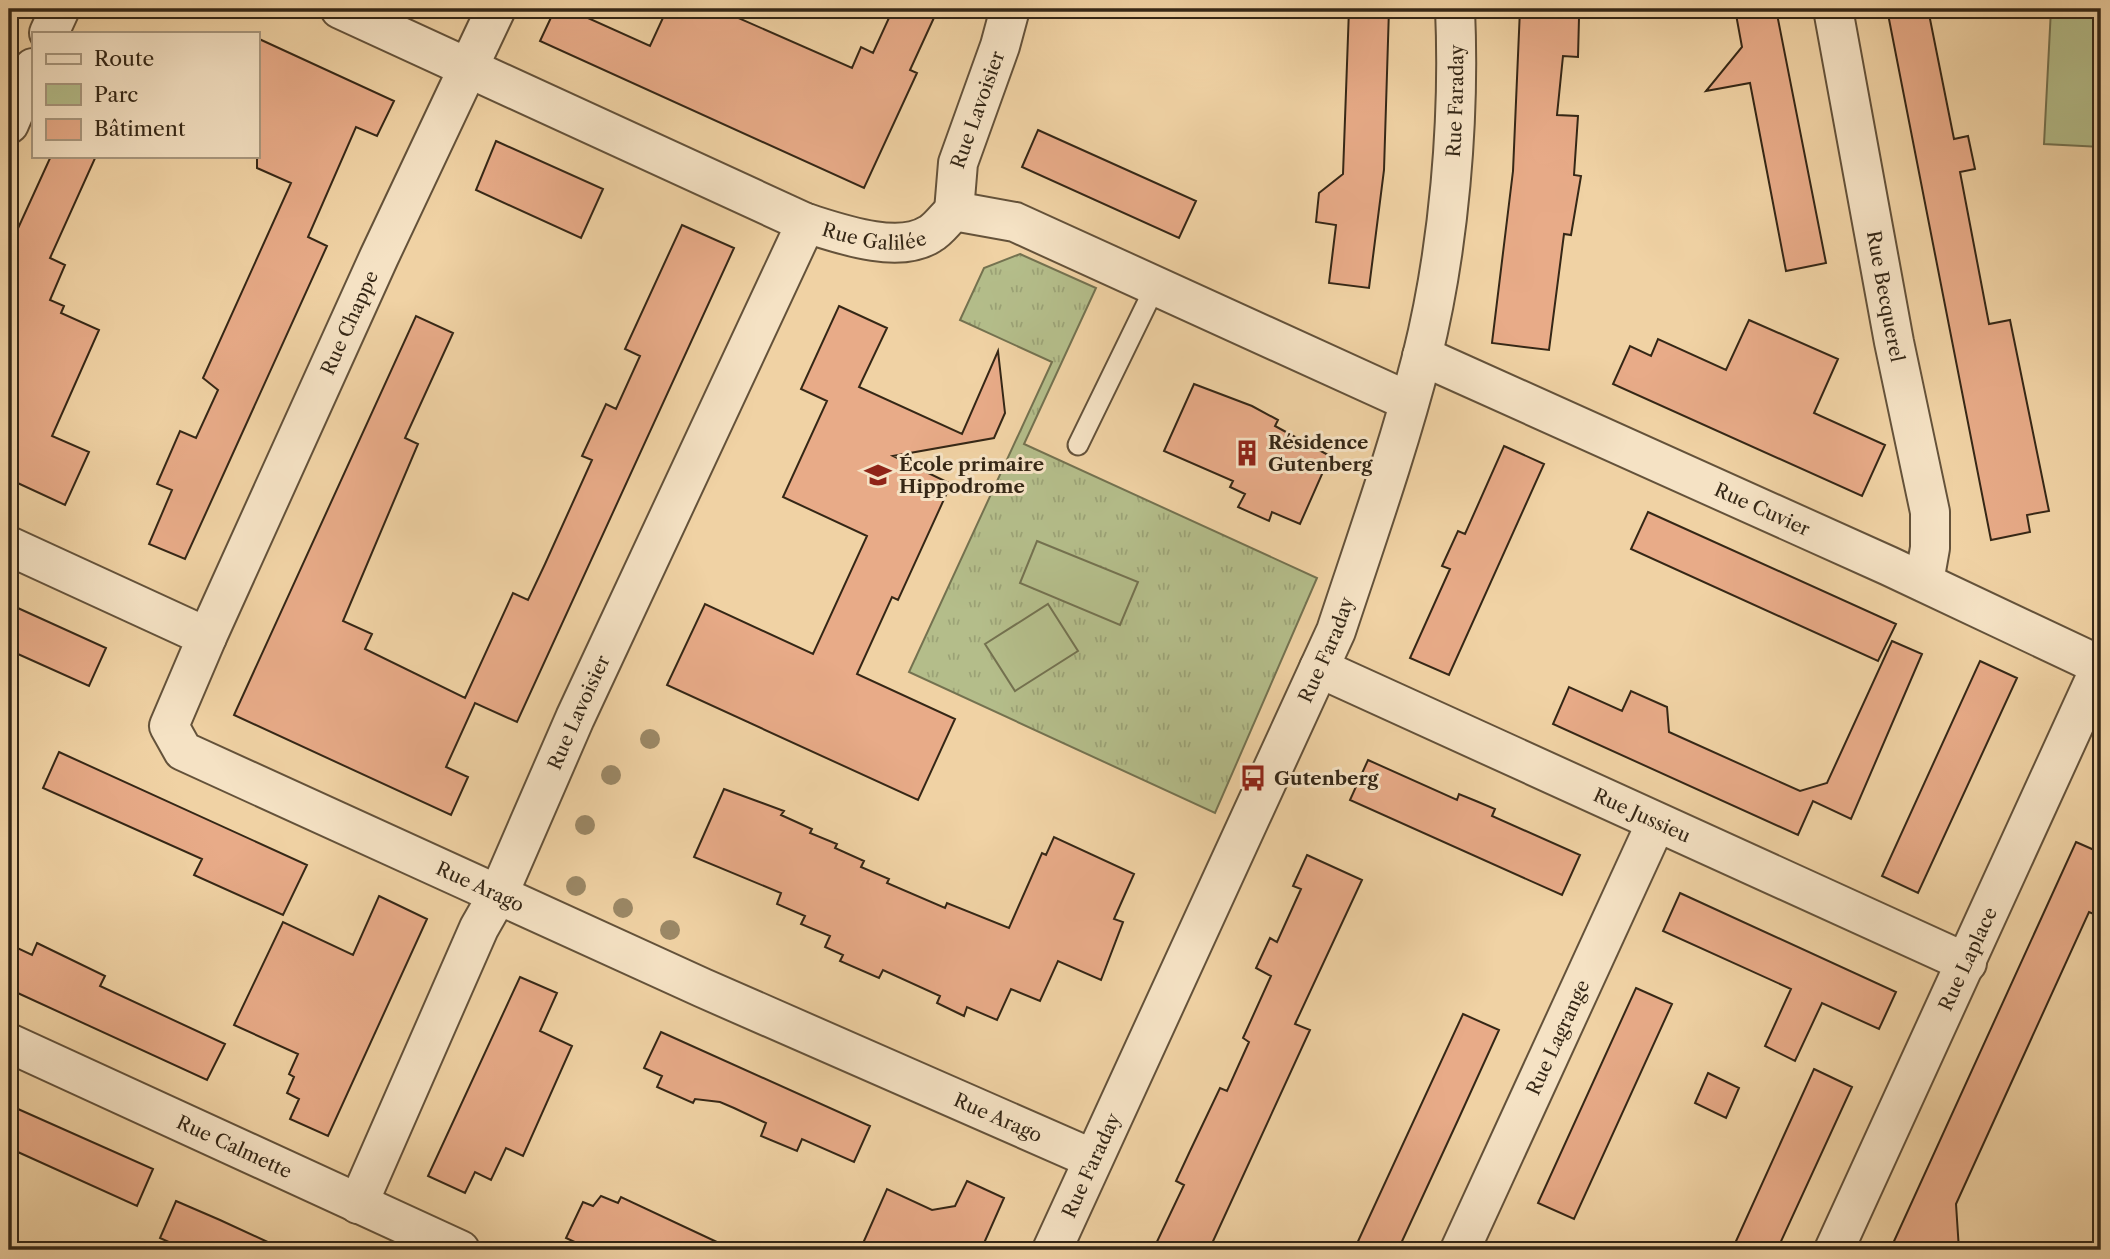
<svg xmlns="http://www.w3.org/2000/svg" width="2110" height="1259" font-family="'Libre Caslon Text',serif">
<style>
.grass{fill:url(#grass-tufts);stroke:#747250;stroke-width:2}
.park{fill:#b4bd8a;stroke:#747250;stroke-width:2}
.building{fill:#e8ab88;stroke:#352716;stroke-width:2}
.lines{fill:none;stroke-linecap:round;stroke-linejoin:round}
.service-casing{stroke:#64523a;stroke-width:23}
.minor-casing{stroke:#64523a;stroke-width:42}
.service{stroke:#f5e2c4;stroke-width:19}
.minor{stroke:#f5e2c4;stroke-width:38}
.tree{fill:#9b8866}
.labels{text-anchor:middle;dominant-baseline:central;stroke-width:6;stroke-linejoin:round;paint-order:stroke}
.street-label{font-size:19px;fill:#352716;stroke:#f5e2c4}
.poi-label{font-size:19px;font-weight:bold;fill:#352716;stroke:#f5e2c4;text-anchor:start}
</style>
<defs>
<pattern id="grass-tufts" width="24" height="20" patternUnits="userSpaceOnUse" patternTransform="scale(1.75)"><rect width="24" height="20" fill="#b4bd8a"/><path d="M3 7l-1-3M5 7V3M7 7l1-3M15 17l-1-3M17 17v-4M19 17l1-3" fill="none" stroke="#9ba276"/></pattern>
</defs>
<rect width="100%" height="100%" fill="#f0d2a4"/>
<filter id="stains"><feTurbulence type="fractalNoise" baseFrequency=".00286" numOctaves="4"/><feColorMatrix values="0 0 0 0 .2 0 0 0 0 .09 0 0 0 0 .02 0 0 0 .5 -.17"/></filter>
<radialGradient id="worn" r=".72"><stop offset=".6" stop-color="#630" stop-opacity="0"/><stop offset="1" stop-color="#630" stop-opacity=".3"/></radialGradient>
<path class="grass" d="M 1020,254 L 1096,288 L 1024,444 L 1317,578 L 1215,813 L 909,672 L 1052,362 L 960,320 L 984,268 Z"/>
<path class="park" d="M 2051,9 L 2101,10 L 2101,147 L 2044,144 Z
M 1037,541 L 1138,582 L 1120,625 L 1020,583 Z
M 1048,604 L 1078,651 L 1015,691 L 985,644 Z"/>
<path class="building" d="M 555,9 L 568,9 L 650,46 L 667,9 L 718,9 L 852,68 L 861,47 L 873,53 L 893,9 L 938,9 L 910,70 L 917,73 L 864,188 L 540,41 Z
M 1349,9 L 1389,9 L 1384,170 L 1369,288 L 1329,283 L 1336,225 L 1316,222 L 1319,193 L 1343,174 Z
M 1520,9 L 1560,9 L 1560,18 L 1579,18 L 1578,57 L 1563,56 L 1557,115 L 1578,116 L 1574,175 L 1581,176 L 1571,235 L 1564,234 L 1549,350 L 1492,343 L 1513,171 Z
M 1735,9 L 1776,9 L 1826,263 L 1786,271 L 1750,83 L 1706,91 L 1742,47 Z
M 1887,9 L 1928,9 L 1954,139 L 1968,136 L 1975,169 L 1960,172 L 1989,324 L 2010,320 L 2049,511 L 2027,515 L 2030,532 L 1991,540 Z
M 257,38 L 394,101 L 377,136 L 356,127 L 308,237 L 327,246 L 185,559 L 149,544 L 172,490 L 157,484 L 180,431 L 196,438 L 218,390 L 203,378 L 291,183 L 257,168 Z
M 1038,130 L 1196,201 L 1179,238 L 1022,167 Z
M 496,141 L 603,189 L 581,238 L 476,190 Z
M 51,156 L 96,156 L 50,258 L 65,265 L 50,300 L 64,306 L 61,313 L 99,330 L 52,436 L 89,452 L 65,505 L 9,479 L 9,248 Z
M 682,225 L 734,248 L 517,722 L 475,703 L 446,767 L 468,777 L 451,815 L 234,715 L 416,316 L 453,333 L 405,438 L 418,444 L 343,621 L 372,634 L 365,649 L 465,698 L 513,593 L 528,600 L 545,564 L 592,460 L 582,456 L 606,404 L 616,409 L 640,356 L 625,349 Z
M 839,306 L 887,328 L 859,387 L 962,434 L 998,351 L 1005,413 L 994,438 L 893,456 L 951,484 L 898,600 L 892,597 L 857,674 L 955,719 L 918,800 L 667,685 L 705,604 L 813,654 L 867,536 L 783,497 L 827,401 L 801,389 Z
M 1749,320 L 1838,359 L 1814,413 L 1885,445 L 1862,496 L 1613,384 L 1630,346 L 1651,356 L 1658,339 L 1726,370 Z
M 1194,384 L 1252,406 L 1278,420 L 1275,426 L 1330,456 L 1300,524 L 1272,512 L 1269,521 L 1238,507 L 1245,494 L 1230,487 L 1233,481 L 1164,451 Z
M 1504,446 L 1544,464 L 1449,675 L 1410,658 L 1450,569 L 1442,566 L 1458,531 L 1465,534 Z
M 1648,512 L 1896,624 L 1878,661 L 1631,549 Z
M 9,604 L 106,648 L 89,686 L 9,650 Z
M 1892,641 L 1922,654 L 1851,819 L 1813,801 L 1798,835 L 1553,724 L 1569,687 L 1622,711 L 1631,691 L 1667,707 L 1669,732 L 1800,791 L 1827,783 Z
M 1980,661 L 2017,678 L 1918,893 L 1882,876 Z
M 59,752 L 307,865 L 283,915 L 194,875 L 202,859 L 43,788 Z
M 1368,760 L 1457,800 L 1459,794 L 1476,801 L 1495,809 L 1492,816 L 1580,855 L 1562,895 L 1350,800 Z
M 724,789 L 784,811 L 781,815 L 812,829 L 810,833 L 837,844 L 835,848 L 864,861 L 861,867 L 889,879 L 887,883 L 945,908 L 947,903 L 1009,928 L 1042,853 L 1046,855 L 1054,837 L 1134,874 L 1114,919 L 1123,922 L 1101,980 L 1058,961 L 1040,1001 L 1011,989 L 997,1020 L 967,1007 L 964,1016 L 937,1003 L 940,996 L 883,970 L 879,978 L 840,961 L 843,955 L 825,947 L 830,936 L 801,924 L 805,916 L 777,904 L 781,893 L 694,857 Z
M 2076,842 L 2101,853 L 2101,917 L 2089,912 L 1956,1204 L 1959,1250 L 1890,1250 Z
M 1307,855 L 1362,880 L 1295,1024 L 1310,1030 L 1209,1250 L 1153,1250 L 1184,1185 L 1176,1181 L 1190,1151 L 1220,1088 L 1227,1091 L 1249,1042 L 1243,1038 L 1271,976 L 1256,968 L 1270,938 L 1277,942 L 1301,889 L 1293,886 Z
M 1680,893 L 1896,992 L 1879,1029 L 1822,1003 L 1795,1061 L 1765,1046 L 1791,989 L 1663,931 Z
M 379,896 L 427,919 L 328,1136 L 290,1119 L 299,1099 L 287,1093 L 294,1077 L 289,1074 L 298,1054 L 234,1025 L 283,922 L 353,955 Z
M 37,943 L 105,976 L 100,986 L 225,1044 L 207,1080 L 9,989 L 9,944 L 32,955 Z
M 520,977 L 557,993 L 540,1031 L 572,1046 L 523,1156 L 506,1148 L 491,1180 L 475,1172 L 465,1193 L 428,1176 Z
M 1636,988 L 1672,1004 L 1574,1219 L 1538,1203 Z
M 1463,1014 L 1499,1030 L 1458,1120 L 1398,1250 L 1354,1250 Z
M 661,1032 L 870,1126 L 854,1162 L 802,1139 L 797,1151 L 761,1136 L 766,1123 L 734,1108 L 720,1102 L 695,1099 L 693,1103 L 657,1087 L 662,1076 L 644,1068 Z
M 1814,1069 L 1852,1087 L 1777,1250 L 1732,1250 Z
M 1708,1073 L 1739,1088 L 1726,1118 L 1695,1103 Z
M 9,1105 L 153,1169 L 137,1206 L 9,1148 Z
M 967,1181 L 1004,1198 L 981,1250 L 860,1250 L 887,1189 L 932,1210 L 955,1206 Z
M 601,1196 L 618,1203 L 621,1197 L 734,1250 L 592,1250 L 566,1238 L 583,1202 L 593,1206 Z
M 176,1201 L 220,1220 L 285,1250 L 186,1250 L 160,1238 Z"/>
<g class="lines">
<g class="service-casing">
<path id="service" d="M 1078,445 L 1155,287"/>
</g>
<g class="minor-casing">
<g id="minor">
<path id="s1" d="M 340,9 L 806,223 C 838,233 898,255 930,234 C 939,229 946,218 954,211"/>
<path id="s2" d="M 1833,9 L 1894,342 L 1930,512 L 1930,548 L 1924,582"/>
<path d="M 49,33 L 60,9"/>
<path d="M 9,124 L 33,68"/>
<path d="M 954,211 L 1015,222 L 1408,401"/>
<path id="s3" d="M 954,211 L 958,163 L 1000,46 L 1010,9"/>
<path id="s4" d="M 1422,356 L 1889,566 L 2101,666 L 1834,1250"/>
<path id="s5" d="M 9,546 L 207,637 L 169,726 L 183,751 L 703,988 L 1093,1159"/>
<path id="s6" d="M 207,637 L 379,257 L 496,9"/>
<path id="s7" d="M 1319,668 L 1967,963"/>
<path id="s8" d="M 9,1043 L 460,1250"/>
<path id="s9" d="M 358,1204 L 479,928 L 499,893 L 575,718 L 806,223"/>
<path id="s10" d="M 1052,1250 L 1336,631 C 1366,540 1398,450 1422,357 C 1449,249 1460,120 1455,9"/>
<path id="s11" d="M 1460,1250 L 1656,823"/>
</g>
</g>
<use href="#service" class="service"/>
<use href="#minor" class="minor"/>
</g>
<g class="tree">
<circle cx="650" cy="739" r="10"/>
<circle cx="611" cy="775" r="10"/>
<circle cx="585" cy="825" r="10"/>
<circle cx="576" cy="886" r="10"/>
<circle cx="623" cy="908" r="10"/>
<circle cx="670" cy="930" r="10"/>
</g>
<defs>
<g id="building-bare" transform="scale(2.1)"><path d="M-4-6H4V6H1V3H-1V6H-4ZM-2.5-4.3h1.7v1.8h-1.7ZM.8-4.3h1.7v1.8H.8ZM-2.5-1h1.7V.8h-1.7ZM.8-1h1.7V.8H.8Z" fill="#8f2418" stroke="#f5e2c4" stroke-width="2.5" paint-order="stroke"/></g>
<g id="school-bare" transform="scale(2.1)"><path d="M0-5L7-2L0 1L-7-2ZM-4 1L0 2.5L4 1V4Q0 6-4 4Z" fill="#8f2418" stroke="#f5e2c4" stroke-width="2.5" paint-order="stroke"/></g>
<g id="bus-bare" transform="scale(2.1)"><path d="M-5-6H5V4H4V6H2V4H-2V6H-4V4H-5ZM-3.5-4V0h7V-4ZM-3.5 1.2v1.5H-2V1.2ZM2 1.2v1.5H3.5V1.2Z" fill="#8f2418" stroke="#f5e2c4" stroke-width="2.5" paint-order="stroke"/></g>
</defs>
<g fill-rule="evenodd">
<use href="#building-bare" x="1247" y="453"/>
<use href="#school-bare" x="878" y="475"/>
<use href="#bus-bare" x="1253" y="778"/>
</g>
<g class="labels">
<g class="street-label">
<text stroke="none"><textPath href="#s10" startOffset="1227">Rue Faraday</textPath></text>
<text stroke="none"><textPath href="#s3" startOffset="105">Rue Lavoisier</textPath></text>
<text stroke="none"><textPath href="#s1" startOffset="583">Rue Galilée</textPath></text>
<text stroke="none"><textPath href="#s2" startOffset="292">Rue Becquerel</textPath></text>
<text stroke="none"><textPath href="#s6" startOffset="345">Rue Chappe</textPath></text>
<text stroke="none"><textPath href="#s4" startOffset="373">Rue Cuvier</textPath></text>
<text stroke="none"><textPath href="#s10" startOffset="660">Rue Faraday</textPath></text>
<text stroke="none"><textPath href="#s9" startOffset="539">Rue Lavoisier</textPath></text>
<text stroke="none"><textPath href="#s7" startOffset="355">Rue Jussieu</textPath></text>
<text stroke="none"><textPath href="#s5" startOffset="670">Rue Arago</textPath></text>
<text transform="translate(1968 959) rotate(-65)">Rue Laplace</text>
<text stroke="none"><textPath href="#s11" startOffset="234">Rue Lagrange</textPath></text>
<text stroke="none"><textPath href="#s5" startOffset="1237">Rue Arago</textPath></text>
<text stroke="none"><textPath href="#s8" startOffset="248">Rue Calmette</textPath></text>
<text stroke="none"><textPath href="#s10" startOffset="93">Rue Faraday</textPath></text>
</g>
<g class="poi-label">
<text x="1268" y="442">Résidence<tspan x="1268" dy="22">Gutenberg</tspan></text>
<text x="899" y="464">École primaire<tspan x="899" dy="22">Hippodrome</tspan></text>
<text x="1274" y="778">Gutenberg</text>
</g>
</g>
<rect width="2110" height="1259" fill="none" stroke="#f0d2a4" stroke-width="35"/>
<rect x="10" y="10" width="2089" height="1238" fill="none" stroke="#352716" stroke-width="3.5"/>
<rect x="18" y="18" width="2075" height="1224" fill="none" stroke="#352716" stroke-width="2"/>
<rect x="32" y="32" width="228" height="126" fill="#f5e2c4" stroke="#a8977e" stroke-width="2"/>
<rect x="46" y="54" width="35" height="10" fill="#f5e2c4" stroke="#a8977e" stroke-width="2"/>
<text x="94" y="66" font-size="21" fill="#352716">Route</text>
<rect x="46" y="84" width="35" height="21" fill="#b4bd8a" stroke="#a8977e" stroke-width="2"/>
<text x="94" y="102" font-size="21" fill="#352716">Parc</text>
<rect x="46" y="119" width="35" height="21" fill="#e8ab88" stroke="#a8977e" stroke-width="2"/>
<text x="94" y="136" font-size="21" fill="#352716">Bâtiment</text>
<rect width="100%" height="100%" filter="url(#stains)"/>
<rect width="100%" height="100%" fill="url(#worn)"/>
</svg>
